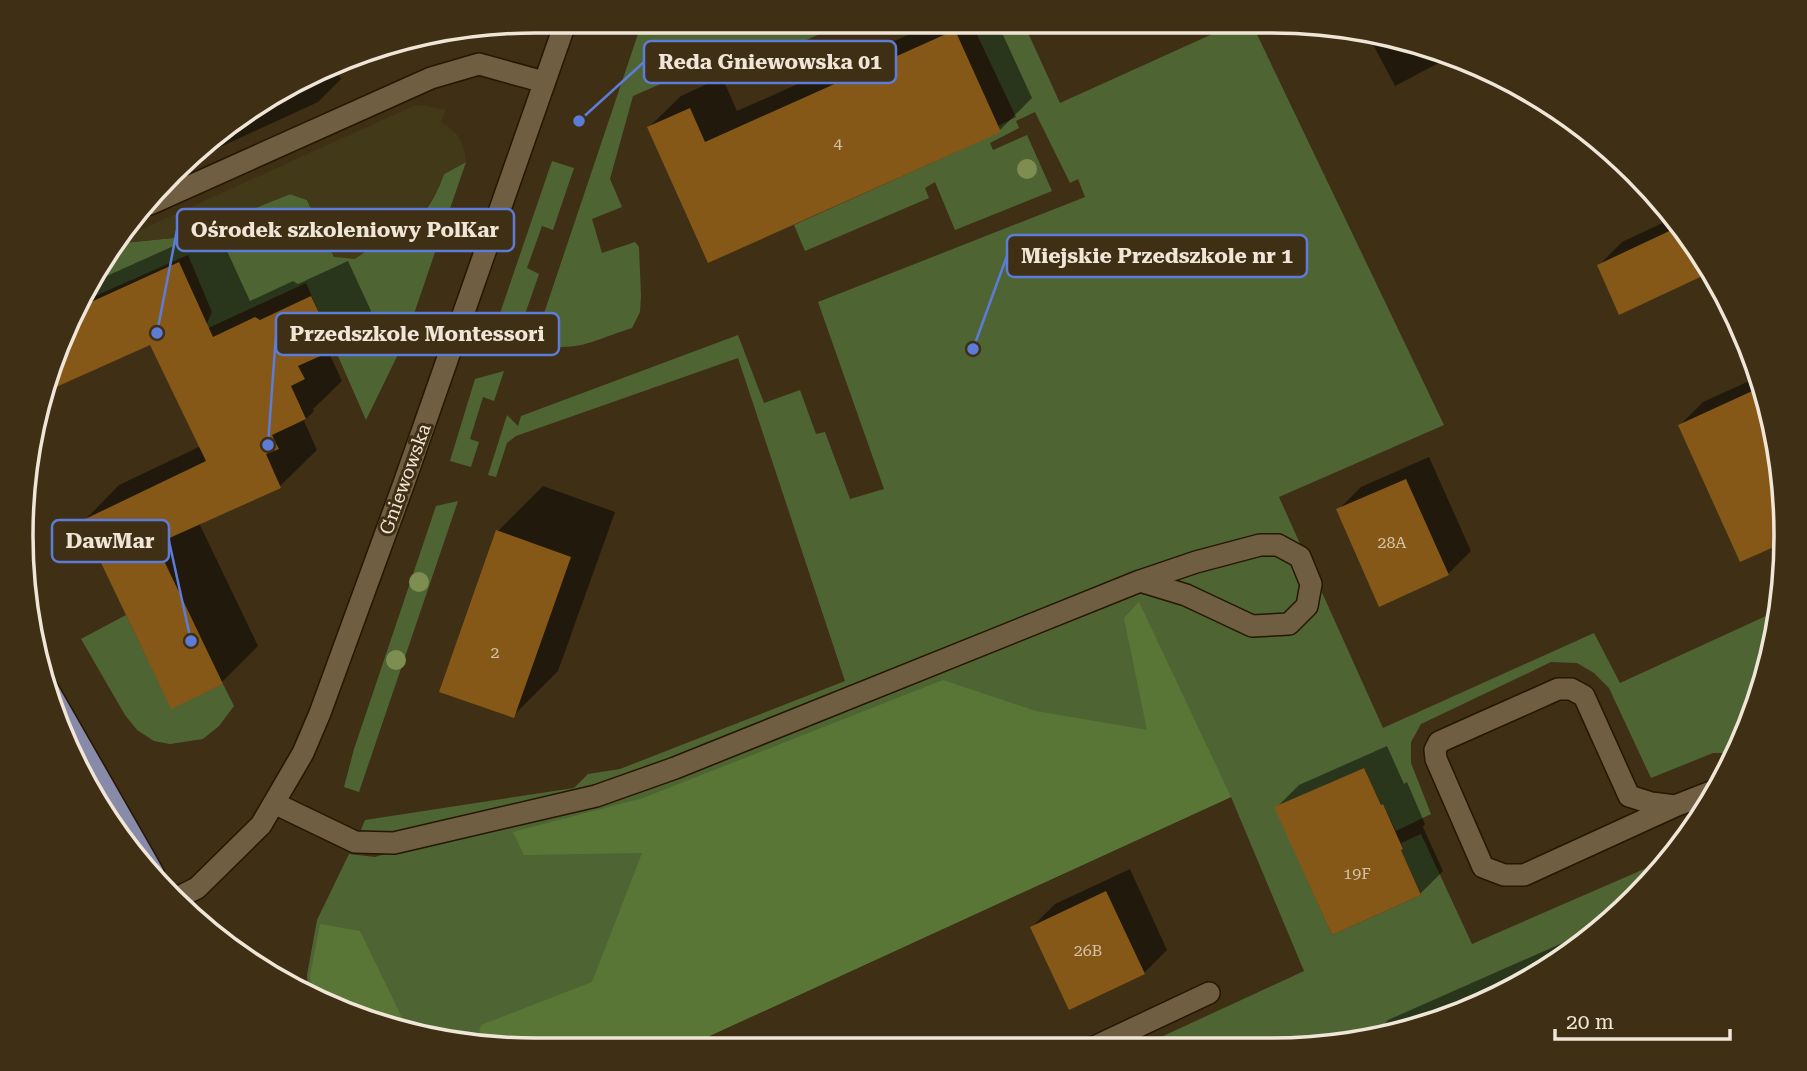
<svg xmlns="http://www.w3.org/2000/svg" width="1807" height="1071" font-family="'Roboto Serif',serif">
<style>
.green{fill:#4e6533}
.forest{fill:#597636}
.sand{fill:#423919}
.shadow{fill:#0007}
.building{fill:#865818}
.lines{fill:none;stroke-linecap:round;stroke-linejoin:round}
.minor-casing{stroke:#251700;stroke-width:24}
.major-casing{stroke:#251700;stroke-width:24}
.minor{stroke:#705e43;stroke-width:21}
.major{stroke:#878aa8;stroke-width:21}
.tree{fill:#7e8e50}
.labels{text-anchor:middle;dominant-baseline:central;stroke-width:6;stroke-linejoin:round;paint-order:stroke}
.number-label{font-size:16px;fill:#d6c2a7}
.street-label{font-size:19px;fill:#f0e6d7;stroke:#3f2f15}
.rim{fill:none;stroke:#f0e6d7;stroke-width:3.5}
.leader{fill:none;stroke:#5c7cd8;stroke-width:2.5}
.callout-dot{fill:#5c7cd8;stroke:#3f2f15;stroke-width:2.5}
.callout{fill:#3f2f15;stroke:#5c7cd8;stroke-width:2.5}
.callout-label{font-size:21px;text-anchor:middle;font-weight:bold;fill:#f0e6d7}
</style>
<rect width="100%" height="100%" fill="#3f2f15"/>
<path class="green" d="M 649,21 L 849,21 L 710,83 L 702,66 L 633,96 L 610,179 L 622,207 L 592,219 L 602,253 L 635,242 L 639,247 L 641,296 L 640,312 L 632,328 C 593,340 577,354 534,343 L 641,25 Z
M 971,22 L 1023,22 L 1060,103 L 1239,22 L 1251,22 L 1444,425 L 1279,497 L 1383,728 L 1594,633 L 1620,683 L 1779,610 L 1776,636 L 1770,655 L 1758,661 L 1764,674 L 1747,733 L 1736,753 L 1713,753 L 1651,778 L 1609,688 L 1594,673 L 1577,663 L 1551,662 L 1421,724 L 1411,742 L 1411,763 L 1431,814 L 1396,831 L 1383,804 L 1381,805 L 1364,768 L 1275,807 L 1332,935 L 1421,895 L 1401,850 L 1403,849 L 1401,843 L 1421,834 L 1472,944 L 1665,860 L 1611,922 L 1569,952 L 1523,972 L 1527,982 L 1496,996 L 1491,987 L 1384,1033 L 1306,1049 L 1135,1049 L 1304,971 L 1231,797 L 681,1049 L 501,1049 L 370,1023 L 308,992 L 307,975 L 317,920 L 349,854 L 375,857 L 388,853 L 392,834 L 361,830 L 365,820 L 574,788 L 588,774 L 620,769 L 845,681 L 738,358 L 516,436 L 507,443 L 496,477 L 488,475 L 507,415 L 518,426 L 521,416 L 738,335 L 764,403 L 800,390 L 816,434 L 825,432 L 850,499 L 884,489 L 818,302 L 1085,197 L 1078,179 L 1070,183 L 1035,112 L 1016,121 L 1019,128 L 990,143 L 993,150 L 1027,135 L 1052,191 L 955,230 L 935,182 L 925,188 L 929,198 L 805,251 L 794,225 L 1000,132 L 998,126 L 1016,117 Z
M 552,161 L 574,168 L 553,230 L 542,226 L 527,268 L 539,274 L 517,337 L 498,319 Z
M 466,162 L 405,340 L 366,420 L 306,283 L 204,330 L 212,312 L 188,255 L 93,297 L 87,292 L 108,249 L 113,244 L 183,237 L 290,194 L 307,200 L 334,257 C 354,248 411,227 423,213 C 433,202 439,187 444,174 Z
M 504,371 L 494,401 L 483,397 L 470,439 L 479,442 L 471,467 L 450,461 L 475,379 Z
M 458,501 L 359,792 L 344,787 L 354,749 L 436,506 Z
M 126,615 L 171,708 L 223,684 L 234,706 L 219,726 L 203,739 L 170,744 L 154,741 L 137,730 L 125,715 L 81,639 Z"/>
<path class="forest" d="M 1139,602 L 1231,797 L 681,1049 L 501,1049 L 476,1044 L 481,1025 L 592,982 L 642,853 L 524,855 L 513,832 L 643,798 L 943,680 L 1036,711 L 1147,730 L 1124,618 Z
M 320,924 L 360,931 L 408,1030 L 370,1023 L 312,994 L 310,976 Z"/>
<path class="sand" d="M 422,105 L 446,110 L 441,122 C 459,133 464,141 466,162 L 444,174 L 439,187 L 422,214 L 399,228 L 355,259 L 334,257 L 307,200 L 290,194 L 183,237 L 113,244 L 116,241 L 413,106 Z"/>
<path class="shadow" d="M 937,22 L 997,22 L 1032,98 L 1000,130 L 709,261 L 649,127 L 681,96 L 722,77 L 737,111 Z
M 1368,35 L 1437,48 L 1452,56 L 1395,86 Z
M 335,67 L 341,79 L 318,102 L 192,160 L 223,127 Z
M 1673,218 L 1700,250 L 1710,270 L 1620,312 L 1599,265 L 1622,242 Z
M 216,227 L 250,301 L 293,281 L 298,284 L 348,261 L 371,311 L 329,353 L 342,381 L 313,409 L 314,411 L 304,421 L 317,450 L 280,486 L 199,523 L 258,646 L 222,682 L 83,522 L 119,485 L 201,446 L 151,342 L 45,390 L 48,371 L 91,283 Z
M 1758,377 L 1776,436 L 1786,536 L 1786,540 L 1741,560 L 1680,425 L 1703,402 Z
M 1429,457 L 1471,551 L 1448,574 L 1338,510 L 1361,487 Z
M 543,486 L 615,512 L 558,671 L 513,716 L 498,531 Z
M 1772,649 L 1765,672 L 1760,661 Z
M 1387,746 L 1404,784 L 1407,782 L 1425,824 L 1423,827 L 1443,871 L 1420,894 L 1276,808 L 1299,785 Z
M 1130,869 L 1167,950 L 1144,973 L 1032,927 L 1055,904 Z
M 1612,921 L 1528,981 L 1436,1023 L 1372,1036 L 1388,1020 Z
M 820,1037 L 825,1049 L 795,1049 Z"/>
<path class="building" d="M 955,30 L 1001,132 L 708,263 L 647,127 L 690,108 L 705,142 Z
M 1680,226 L 1700,250 L 1711,272 L 1619,315 L 1597,265 Z
M 179,262 L 213,337 L 255,317 L 260,320 L 311,296 L 336,349 L 298,366 L 305,379 L 291,386 L 306,419 L 272,435 L 279,449 L 266,454 L 281,488 L 156,544 L 223,684 L 171,709 L 81,521 L 206,461 L 150,345 L 45,392 L 48,370 L 80,307 Z
M 1761,387 L 1776,436 L 1785,542 L 1740,562 L 1678,425 Z
M 1406,479 L 1449,575 L 1379,607 L 1336,509 Z
M 496,530 L 571,557 L 514,718 L 439,692 Z
M 1364,768 L 1381,805 L 1383,804 L 1403,849 L 1401,850 L 1421,895 L 1332,935 L 1274,807 Z
M 1106,891 L 1145,974 L 1069,1010 L 1030,927 Z"/>
<g class="lines">
<g class="minor-casing">
<path id="minor" d="M 150,204 L 431,78 L 479,64 L 544,82
M 274,803 L 355,842 L 394,843 L 596,796 L 675,768 L 1140,581 L 1186,595 L 1252,626 L 1289,624 L 1307,606 L 1311,584 L 1300,557 L 1278,545 L 1260,545 L 1196,562 L 1140,581
M 1675,806 L 1651,803 L 1629,796 L 1584,696 L 1571,689 L 1558,689 L 1439,742 L 1435,750 L 1436,759 L 1483,867 L 1504,875 L 1524,875 L 1675,806 L 1716,790
M 179,897 L 197,888 L 261,825 L 303,753 L 320,713 L 404,483 L 566,21
M 1090,1049 L 1209,993"/>
</g>
<g class="major-casing">
<path id="major" d="M 46,686 L 153,873"/>
</g>
<use href="#minor" class="minor"/>
<use href="#major" class="major"/>
</g>
<g class="tree">
<circle cx="1027" cy="169" r="10"/>
<circle cx="419" cy="582" r="10"/>
<circle cx="396" cy="660" r="10"/>
</g>
<g class="labels">
<g class="number-label">
<text x="838" y="143">4</text>
<text x="1392" y="542">28A</text>
<text x="495" y="652">2</text>
<text x="1357" y="873">19F</text>
<text x="1088" y="950">26B</text>
</g>
<g class="street-label">
<text transform="translate(405 479) rotate(-70)">Gniewowska</text>
</g>
</g>
<path d="M0 0H1807V1071H0ZM535 33H1272A502 502 0 0 1 1774 535V536A502 502 0 0 1 1272 1038H535A502 502 0 0 1 33 536V535A502 502 0 0 1 535 33Z" fill="#3f2f15" fill-rule="evenodd"/>
<path class="rim" d="M535 33H1272A502 502 0 0 1 1774 535V536A502 502 0 0 1 1272 1038H535A502 502 0 0 1 33 536V535A502 502 0 0 1 535 33Z"/>
<path class="leader" d="M579 121L644 62M157 333L177 230M973 349L1007 256M268 445L276 334M191 641L169 541"/>
<g class="callout-dot">
<circle cx="579" cy="121" r="7"/>
<circle cx="157" cy="333" r="7"/>
<circle cx="973" cy="349" r="7"/>
<circle cx="268" cy="445" r="7"/>
<circle cx="191" cy="641" r="7"/>
</g>
<g class="callout">
<rect x="644" y="41" width="252" height="42" rx="7"/>
<rect x="177" y="209" width="337" height="42" rx="7"/>
<rect x="1007" y="235" width="300" height="42" rx="7"/>
<rect x="276" y="313" width="283" height="42" rx="7"/>
<rect x="52" y="520" width="117" height="42" rx="7"/>
</g>
<g class="callout-label">
<text x="770" y="69">Reda Gniewowska 01</text>
<text x="345" y="237">Ośrodek szkoleniowy PolKar</text>
<text x="1157" y="263">Miejskie Przedszkole nr 1</text>
<text x="417" y="341">Przedszkole Montessori</text>
<text x="110" y="548">DawMar</text>
</g>
<path d="M1555 1029v10h175v-10" fill="none" stroke="#f0e6d7" stroke-width="3.5"/>
<text x="1566" y="1029" font-size="21" fill="#f0e6d7" stroke="#3f2f15" stroke-width="5" paint-order="stroke">20 m</text>
</svg>
